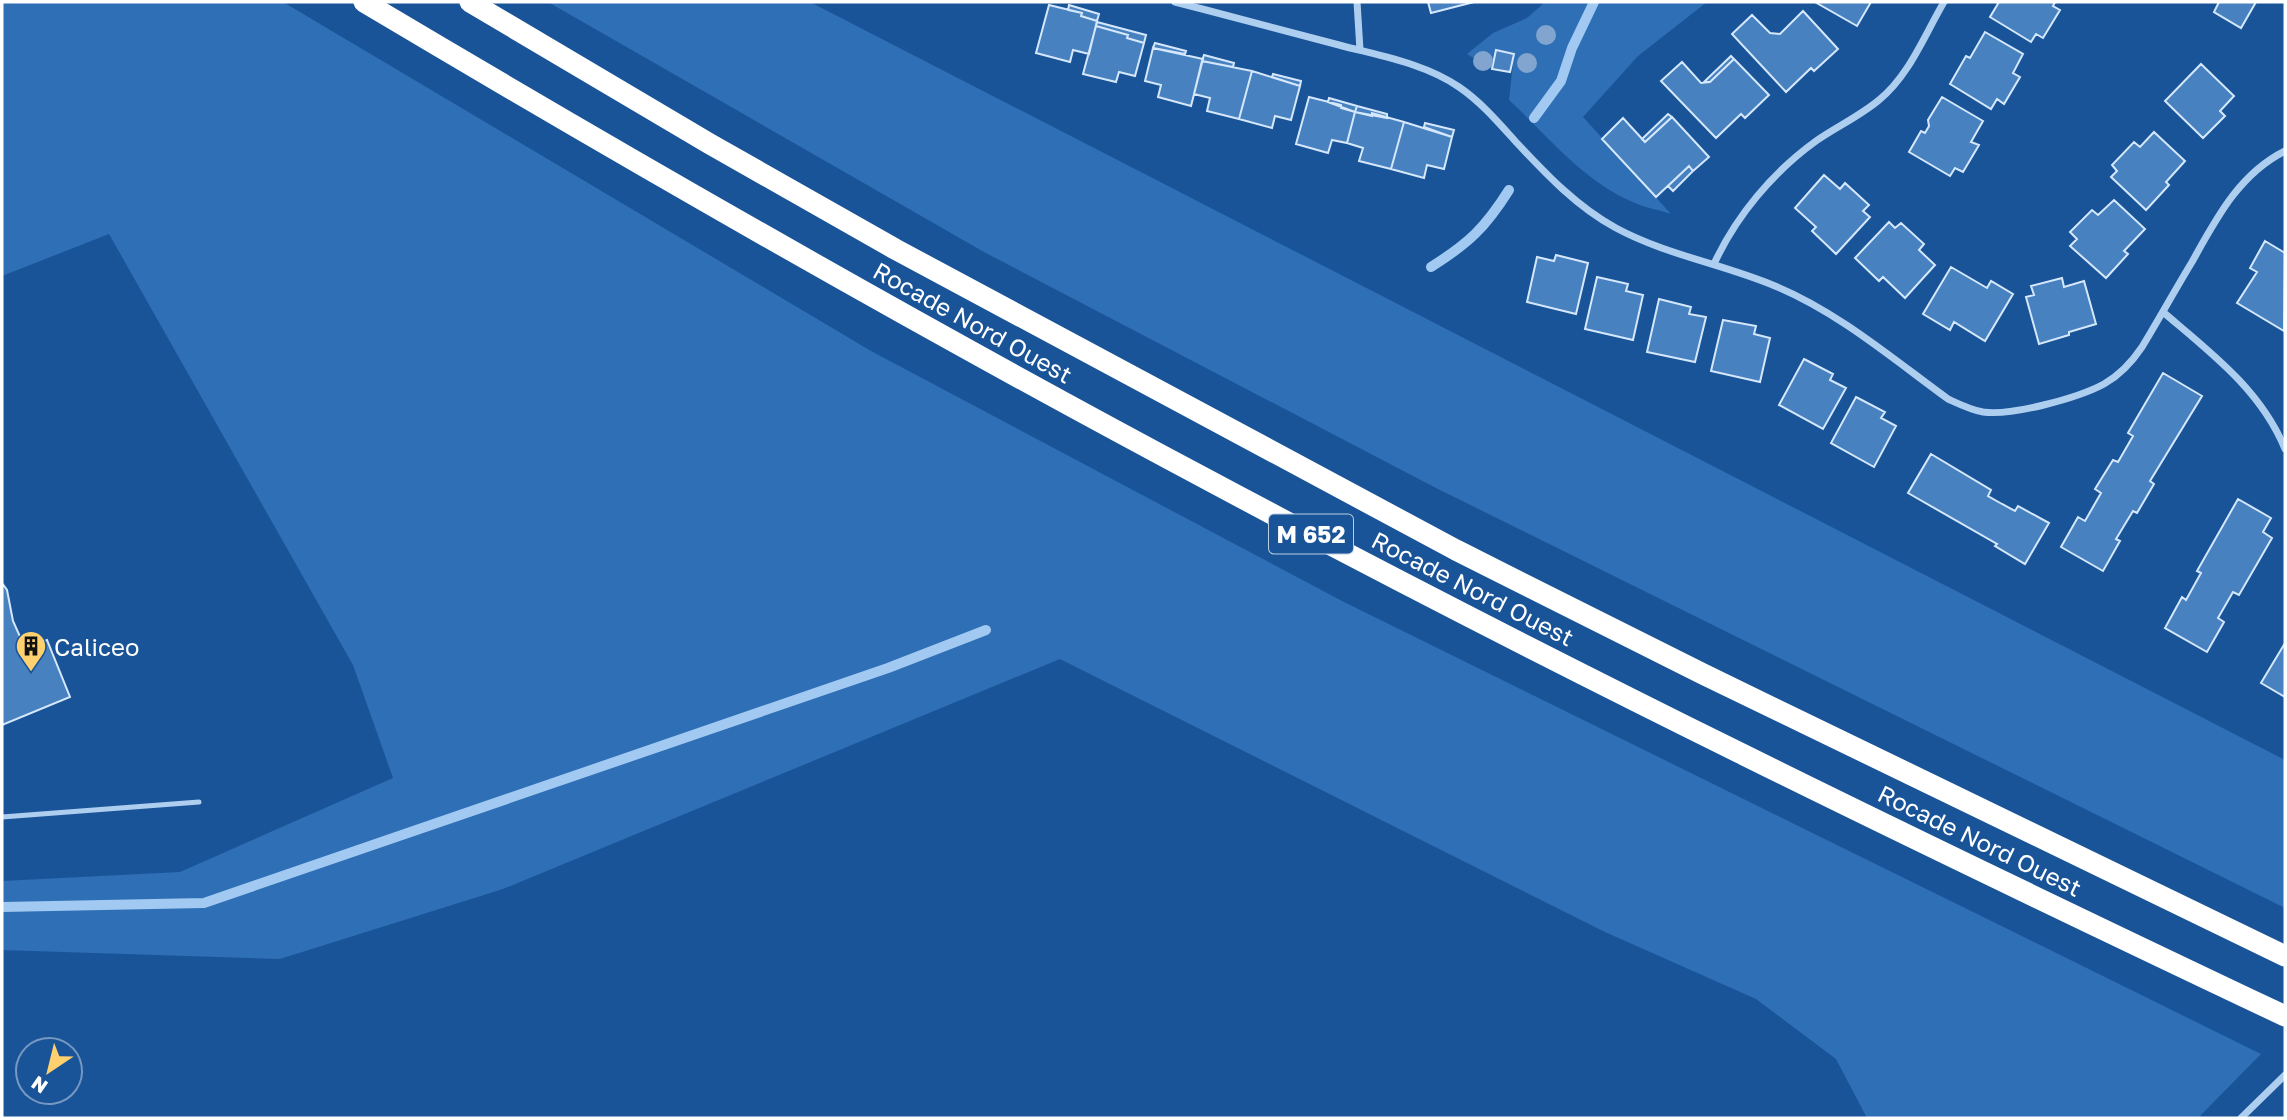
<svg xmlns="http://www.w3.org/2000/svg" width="2287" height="1120" font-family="'Golos Text',sans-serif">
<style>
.green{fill:#2e6fb5}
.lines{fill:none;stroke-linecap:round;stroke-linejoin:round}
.stream{stroke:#a1c9f2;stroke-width:10}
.building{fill:#4781c0;stroke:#d5e8fb;stroke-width:2}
.lane{stroke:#aecef0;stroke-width:5}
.street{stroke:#aecef0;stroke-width:7}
.highway{stroke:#fff;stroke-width:21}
.tree{fill:#81a5ce}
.labels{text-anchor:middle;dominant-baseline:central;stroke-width:6;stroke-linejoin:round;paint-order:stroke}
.shield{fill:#1a5498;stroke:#bacce0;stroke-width:2}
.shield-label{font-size:23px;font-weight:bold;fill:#fff}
.street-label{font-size:24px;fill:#fff;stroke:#1a5498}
.poi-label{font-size:24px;fill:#fff;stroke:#1a5498;text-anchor:start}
</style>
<rect width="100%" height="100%" fill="#1a5498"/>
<path class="green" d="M 2,2 L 283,2 L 871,351 L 1342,601 L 2261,1054 L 2198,1118 L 1867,1118 L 1836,1059 L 1756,999 L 1605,932 L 1060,659 L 503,889 L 280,959 L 2,950 L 2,881 L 180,872 L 393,778 L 353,665 L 109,234 L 2,276 Z
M 548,2 L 810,2 L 2285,760 L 2285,908 L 1434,487 L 984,252 Z
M 1545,2 L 1707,2 L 1638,56 L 1583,117 L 1671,214 C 1659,210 1646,208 1635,203 C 1583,181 1549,137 1509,100 L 1514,54 L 1496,50 L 1492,69 L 1467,54 L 1493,33 L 1527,18 Z"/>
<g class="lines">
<path class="stream" d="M 1534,118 L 1561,81 L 1572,48 L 1594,2
M 1431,267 C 1469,243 1485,228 1509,190
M 2,907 L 204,903 L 888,668 L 986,630"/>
</g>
<path class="building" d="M 1428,2 L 1474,2 L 1431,13 Z
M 1815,2 L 1871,2 L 1857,26 Z
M 1999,2 L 2055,2 L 2053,6 L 2060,10 L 2043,38 L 2036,34 L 2031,42 L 1990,17 Z
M 2219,2 L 2256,2 L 2241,28 L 2214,12 Z
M 1049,5 L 1082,13 L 1081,16 L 1097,21 L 1089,54 L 1073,50 L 1070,62 L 1036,53 Z
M 1069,5 L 1099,14 L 1097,21 L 1081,16 L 1082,13 L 1068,10 Z
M 1803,11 L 1838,49 L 1814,71 L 1811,68 L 1786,92 L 1732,34 L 1752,15 L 1770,33 L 1780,34 Z
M 1097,22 L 1146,35 L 1144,43 L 1127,38 L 1128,35 L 1096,26 Z
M 1096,26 L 1128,35 L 1127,38 L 1144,43 L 1135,76 L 1119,72 L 1116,82 L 1083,74 Z
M 1985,32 L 2023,54 L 2013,73 L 2020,77 L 2004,104 L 1997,99 L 1991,109 L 1950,84 L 1966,56 L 1970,58 Z
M 1155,43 L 1186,51 L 1185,54 L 1153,48 Z
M 1153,48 L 1203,59 L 1191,106 L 1158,97 L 1161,85 L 1145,81 Z
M 1496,50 L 1514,54 L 1510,72 L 1492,69 Z
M 1204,55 L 1234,63 L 1233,67 L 1202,61 Z
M 1731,56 L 1734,59 L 1710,82 L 1704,82 Z
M 1734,59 L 1769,95 L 1745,118 L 1741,114 L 1716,138 L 1661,81 L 1682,62 L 1701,83 L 1710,82 Z
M 1202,61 L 1252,71 L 1239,119 L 1207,111 L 1210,98 L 1194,94 Z
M 2201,64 L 2234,96 L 2220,111 L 2225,116 L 2203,138 L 2165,101 Z
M 1252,71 L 1300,86 L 1291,120 L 1275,116 L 1272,128 L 1239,119 Z
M 1273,74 L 1301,81 L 1300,86 L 1272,77 Z
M 1309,97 L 1341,105 L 1341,108 L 1355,112 L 1347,143 L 1332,140 L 1328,153 L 1296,144 Z
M 1942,97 L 1983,121 L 1971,142 L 1979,145 L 1963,172 L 1955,168 L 1950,176 L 1909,152 L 1921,131 L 1925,133 L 1929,126 L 1928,120 Z
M 1329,98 L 1357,106 L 1355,112 L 1328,102 Z
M 1357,106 L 1387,114 L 1387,118 L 1355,112 Z
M 1355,112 L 1372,116 L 1372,113 L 1404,122 L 1391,169 L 1359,161 L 1363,148 L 1347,143 Z
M 1668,114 L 1672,117 L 1645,142 L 1642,139 Z
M 1672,117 L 1709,157 L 1693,171 L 1689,166 L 1656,197 L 1602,139 L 1623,118 L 1645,142 Z
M 1404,122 L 1452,137 L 1444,169 L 1427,165 L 1424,178 L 1391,169 Z
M 1425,123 L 1454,130 L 1452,137 L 1424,127 Z
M 2154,132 L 2185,161 L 2166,182 L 2169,185 L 2146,210 L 2111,177 L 2117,171 L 2112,165 L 2134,142 L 2140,147 Z
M 1689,166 L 1693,171 L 1673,191 L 1668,186 Z
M 1824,175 L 1840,189 L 1845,183 L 1869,205 L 1863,211 L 1870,217 L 1836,254 L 1812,231 L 1816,227 L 1795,208 Z
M 2114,200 L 2145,229 L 2124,251 L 2128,254 L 2106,278 L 2070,246 L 2077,239 L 2070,232 L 2092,210 L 2098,215 Z
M 1889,222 L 1895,228 L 1901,223 L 1924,244 L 1919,250 L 1935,265 L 1905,298 L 1883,277 L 1879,281 L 1855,258 Z
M 2265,241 L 2285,253 L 2284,331 L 2237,303 L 2257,272 L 2250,268 Z
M 1556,255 L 1588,263 L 1576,314 L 1527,302 L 1537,257 L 1554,261 Z
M 1951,267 L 1987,288 L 1991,281 L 2013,294 L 1985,341 L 1954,322 L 1950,330 L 1923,314 Z
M 1597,277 L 1628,284 L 1626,291 L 1643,295 L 1633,340 L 1585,329 Z
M 2062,278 L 2064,287 L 2084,281 L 2096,324 L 2069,332 L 2069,335 L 2039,344 L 2026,297 L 2034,295 L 2031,286 Z
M 1659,299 L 1691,307 L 1689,314 L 1706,317 L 1695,362 L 1647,352 Z
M 1723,320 L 1756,326 L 1754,334 L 1770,338 L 1760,382 L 1711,371 Z
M 1804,359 L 1833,374 L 1830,380 L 1846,388 L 1823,429 L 1779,405 Z
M 2163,373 L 2202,396 L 2150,481 L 2154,484 L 2137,513 L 2133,511 L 2116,539 L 2120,541 L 2103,571 L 2061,547 L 2078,517 L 2085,521 L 2101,493 L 2095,489 L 2113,460 L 2118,462 L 2133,436 L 2128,433 Z
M 1856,397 L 1885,412 L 1881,418 L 1896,426 L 1874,467 L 1831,443 Z
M 1931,454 L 1991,490 L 1988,496 L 2002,504 L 2015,511 L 2018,506 L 2049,523 L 2025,564 L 1995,546 L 1997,544 L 1908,493 Z
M 2238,499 L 2271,518 L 2263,532 L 2272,538 L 2239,595 L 2233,592 L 2218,618 L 2224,622 L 2207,652 L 2165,628 L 2182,597 L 2186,600 L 2201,573 L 2197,571 Z
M 2,583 L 7,590 L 13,621 L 25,648 L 47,640 L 70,697 L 2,725 Z
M 2285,643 L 2285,697 L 2261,683 Z"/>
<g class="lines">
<path class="lane" d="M 2,817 L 199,802"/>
<path class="street" d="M 1175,2 C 1230,16 1285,31 1339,45 C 1380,56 1424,63 1459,87 C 1481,102 1498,122 1516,142 C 1546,174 1577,207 1616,228 C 1666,255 1723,264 1775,286 C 1838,312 1893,359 1948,399 C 1959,404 1971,410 1983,412 C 2012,416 2078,398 2104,384 C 2120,375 2132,362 2142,347 C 2159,319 2175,290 2192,262 C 2216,219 2239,174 2285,151
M 1357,2 L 1360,50
M 1714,264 C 1736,216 1773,172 1816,141 C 1836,127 1860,116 1879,100 C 1909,76 1925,34 1944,2
M 2163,312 C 2210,352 2261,390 2285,449
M 2241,1118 L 2285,1075"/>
<path class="highway" d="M 364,2 C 643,168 924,329 1210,481 C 1563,670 1924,845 2285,1016
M 470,2 L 710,144 L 895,249 L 1456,550 L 1703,674 L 2285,956"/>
</g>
<g class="tree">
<circle cx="1546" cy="35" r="10"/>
<circle cx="1483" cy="61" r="10"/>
<circle cx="1527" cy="63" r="10"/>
</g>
<defs>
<g id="building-pin" transform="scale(1.575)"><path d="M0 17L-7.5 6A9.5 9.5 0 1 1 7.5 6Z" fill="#ffd16e" stroke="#1a5498"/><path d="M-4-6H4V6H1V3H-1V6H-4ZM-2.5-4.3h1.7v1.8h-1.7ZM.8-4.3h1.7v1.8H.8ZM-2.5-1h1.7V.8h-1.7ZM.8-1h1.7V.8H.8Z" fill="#111"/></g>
</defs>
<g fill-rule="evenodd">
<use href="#building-pin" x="31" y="646"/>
</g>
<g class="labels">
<rect class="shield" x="1269" y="514.5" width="84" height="39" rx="5"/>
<g class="shield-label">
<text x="1311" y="534">M 652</text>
</g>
<g class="street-label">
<text transform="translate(973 322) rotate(29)">Rocade Nord Ouest</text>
<text transform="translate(1473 588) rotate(27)">Rocade Nord Ouest</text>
<text transform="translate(1980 840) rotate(26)">Rocade Nord Ouest</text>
</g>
<g class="poi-label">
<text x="54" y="646">Caliceo</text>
</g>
</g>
<rect width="2287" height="1120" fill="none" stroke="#ffffff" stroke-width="7"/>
<g transform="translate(49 1071) rotate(215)"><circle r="33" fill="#1a5498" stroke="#7698c1" stroke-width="2"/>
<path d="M0-5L12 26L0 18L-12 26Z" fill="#ffd16e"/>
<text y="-10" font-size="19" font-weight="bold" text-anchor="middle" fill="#ffffff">N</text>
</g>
</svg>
